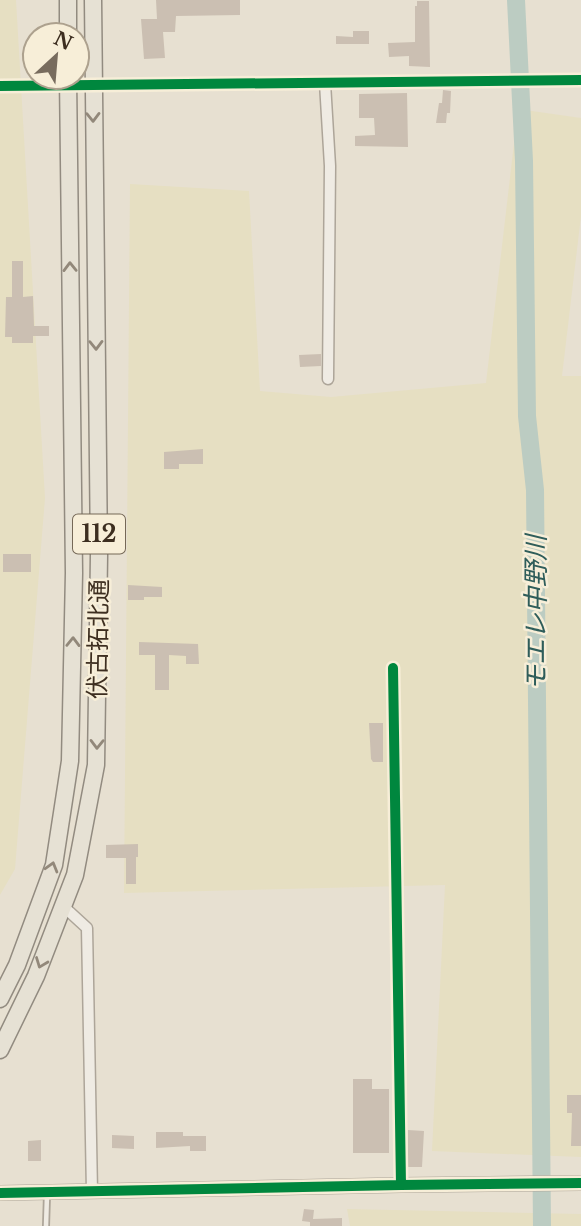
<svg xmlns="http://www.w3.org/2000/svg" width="581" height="1226" font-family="'Libre Baskerville','Noto Sans JP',serif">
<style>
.farmland{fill:#e6dfc2}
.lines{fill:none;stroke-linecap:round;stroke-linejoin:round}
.river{stroke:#bcccc2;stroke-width:18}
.building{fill:#cbbfb2}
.service-casing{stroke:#ada599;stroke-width:8}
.minor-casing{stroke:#ada599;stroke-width:13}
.tertiary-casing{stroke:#ada599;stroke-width:16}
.primary-casing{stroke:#928b80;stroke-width:19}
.service{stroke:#efebe3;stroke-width:4.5}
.minor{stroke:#efebe3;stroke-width:10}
.tertiary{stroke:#efebe3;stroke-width:12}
.primary{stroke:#e6e1d4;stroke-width:16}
.cycleway-casing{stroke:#f7eed8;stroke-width:15}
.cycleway{stroke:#00873e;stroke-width:10}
.oneway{stroke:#92887a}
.labels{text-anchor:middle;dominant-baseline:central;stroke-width:5;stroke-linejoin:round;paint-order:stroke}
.shield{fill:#f7eed8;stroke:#756857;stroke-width:2}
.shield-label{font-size:23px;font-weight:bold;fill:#3d2e20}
.street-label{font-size:24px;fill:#3d2e20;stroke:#f7eed8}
.water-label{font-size:26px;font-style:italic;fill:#2f5d5a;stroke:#f7eed8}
</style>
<rect width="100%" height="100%" fill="#e7e0d1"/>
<path class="farmland" d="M 0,0 L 16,0 L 45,498 L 15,869 L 0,895 Z
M 518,109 L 581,118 L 581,216 L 562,376 L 581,376 L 581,1157 L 432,1151 L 445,885 L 124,893 L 130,184 L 249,191 L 260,391 L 331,397 L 486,383 Z
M 347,1209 L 581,1214 L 581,1226 L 350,1226 Z"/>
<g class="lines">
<path class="river" d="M 516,0 L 524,161 L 527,416 L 535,490 L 542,1226"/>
</g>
<path class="building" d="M 156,0 L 240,0 L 240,15 L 176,16 L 175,32 L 163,32 L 165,58 L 144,59 L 141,19 L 157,19 Z
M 417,1 L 429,1 L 430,67 L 409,66 L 409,56 L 389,57 L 388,43 L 415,42 L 415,6 L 417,6 Z
M 353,31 L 369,31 L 369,44 L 336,44 L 336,36 L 353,37 Z
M 443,90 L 451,91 L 450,113 L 447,113 L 446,123 L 436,123 L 439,103 L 442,103 Z
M 407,93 L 408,147 L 355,146 L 355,136 L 375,135 L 374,118 L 359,118 L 359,94 Z
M 12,261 L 23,261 L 23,297 L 33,296 L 34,326 L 49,326 L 49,336 L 33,336 L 33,343 L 12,343 L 12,337 L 5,337 L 6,297 L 12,297 Z
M 321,354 L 321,366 L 300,367 L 299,355 Z
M 203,449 L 203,464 L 179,464 L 179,469 L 164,469 L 164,452 Z
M 3,554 L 31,554 L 31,572 L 3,572 Z
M 128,585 L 162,587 L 162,597 L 144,597 L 144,600 L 128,600 Z
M 139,642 L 198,644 L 199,664 L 186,664 L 186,656 L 169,655 L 169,690 L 155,690 L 155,655 L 139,655 Z
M 369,723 L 383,723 L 383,762 L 373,762 L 371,759 Z
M 138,844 L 138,857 L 136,857 L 136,884 L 126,884 L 126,858 L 106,858 L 106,845 Z
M 353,1079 L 372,1079 L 372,1089 L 389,1089 L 389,1153 L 353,1153 Z
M 567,1095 L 581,1095 L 581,1146 L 571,1146 L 572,1113 L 567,1113 Z
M 408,1130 L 424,1131 L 422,1167 L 408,1167 Z
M 156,1132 L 183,1132 L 183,1136 L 206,1136 L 206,1151 L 190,1151 L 190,1146 L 156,1148 Z
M 112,1135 L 134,1136 L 134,1149 L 112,1148 Z
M 41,1140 L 41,1161 L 28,1161 L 28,1141 Z
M 304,1209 L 314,1210 L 313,1219 L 342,1218 L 342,1226 L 310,1226 L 310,1222 L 302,1221 Z"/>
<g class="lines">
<g class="service-casing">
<path id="service" d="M 46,1226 L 47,1195"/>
</g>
<g class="minor-casing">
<path id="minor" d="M 325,83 L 330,166 L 328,379
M 0,86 L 581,80
M 393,668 L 401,1185
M 63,906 L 87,928 L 92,1192"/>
</g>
<g class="tertiary-casing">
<path id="tertiary" d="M 0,1193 L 401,1185 L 581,1183"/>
</g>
<g class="primary-casing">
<path id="primary" d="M 68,35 L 68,0
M 0,999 L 17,965 L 54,865 L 70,761 L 74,573 L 68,77
M 0,1050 L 36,976 L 75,875 L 96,765 L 99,555 L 93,0"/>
</g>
<use href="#service" class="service"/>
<use href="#minor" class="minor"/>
<use href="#tertiary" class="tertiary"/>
<use href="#primary" class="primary"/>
<g class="cycleway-casing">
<path id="cycleway" d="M 0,86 L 581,80
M 393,668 L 401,1185
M 0,1193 L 401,1185 L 581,1183"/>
</g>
<use href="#cycleway" class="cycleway"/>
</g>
<defs><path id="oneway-chevron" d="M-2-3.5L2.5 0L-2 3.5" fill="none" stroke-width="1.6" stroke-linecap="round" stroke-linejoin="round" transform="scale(1.75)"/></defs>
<g class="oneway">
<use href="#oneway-chevron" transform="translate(93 117) rotate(89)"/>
<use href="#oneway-chevron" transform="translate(70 267) rotate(-91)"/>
<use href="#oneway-chevron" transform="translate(96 345) rotate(89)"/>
<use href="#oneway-chevron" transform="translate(73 642) rotate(-89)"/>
<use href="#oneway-chevron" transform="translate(97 744) rotate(91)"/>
<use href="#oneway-chevron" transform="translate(52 867) rotate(-74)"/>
<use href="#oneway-chevron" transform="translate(41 963) rotate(111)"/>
</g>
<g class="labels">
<rect class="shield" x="73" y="514.5" width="52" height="39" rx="5"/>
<g class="shield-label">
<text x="99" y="534">112</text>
</g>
<g class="street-label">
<text transform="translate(98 639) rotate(-89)">伏古拓北通</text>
</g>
<g class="water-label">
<text transform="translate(536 613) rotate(-90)">モエレ中野川</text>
</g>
</g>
<g transform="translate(56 56) rotate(26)"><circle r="33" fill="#f7eed8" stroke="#ada18e" stroke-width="2"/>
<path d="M0-5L12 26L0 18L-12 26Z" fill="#786c5e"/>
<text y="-10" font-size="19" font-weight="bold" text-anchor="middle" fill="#3d2e20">N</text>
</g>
</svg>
